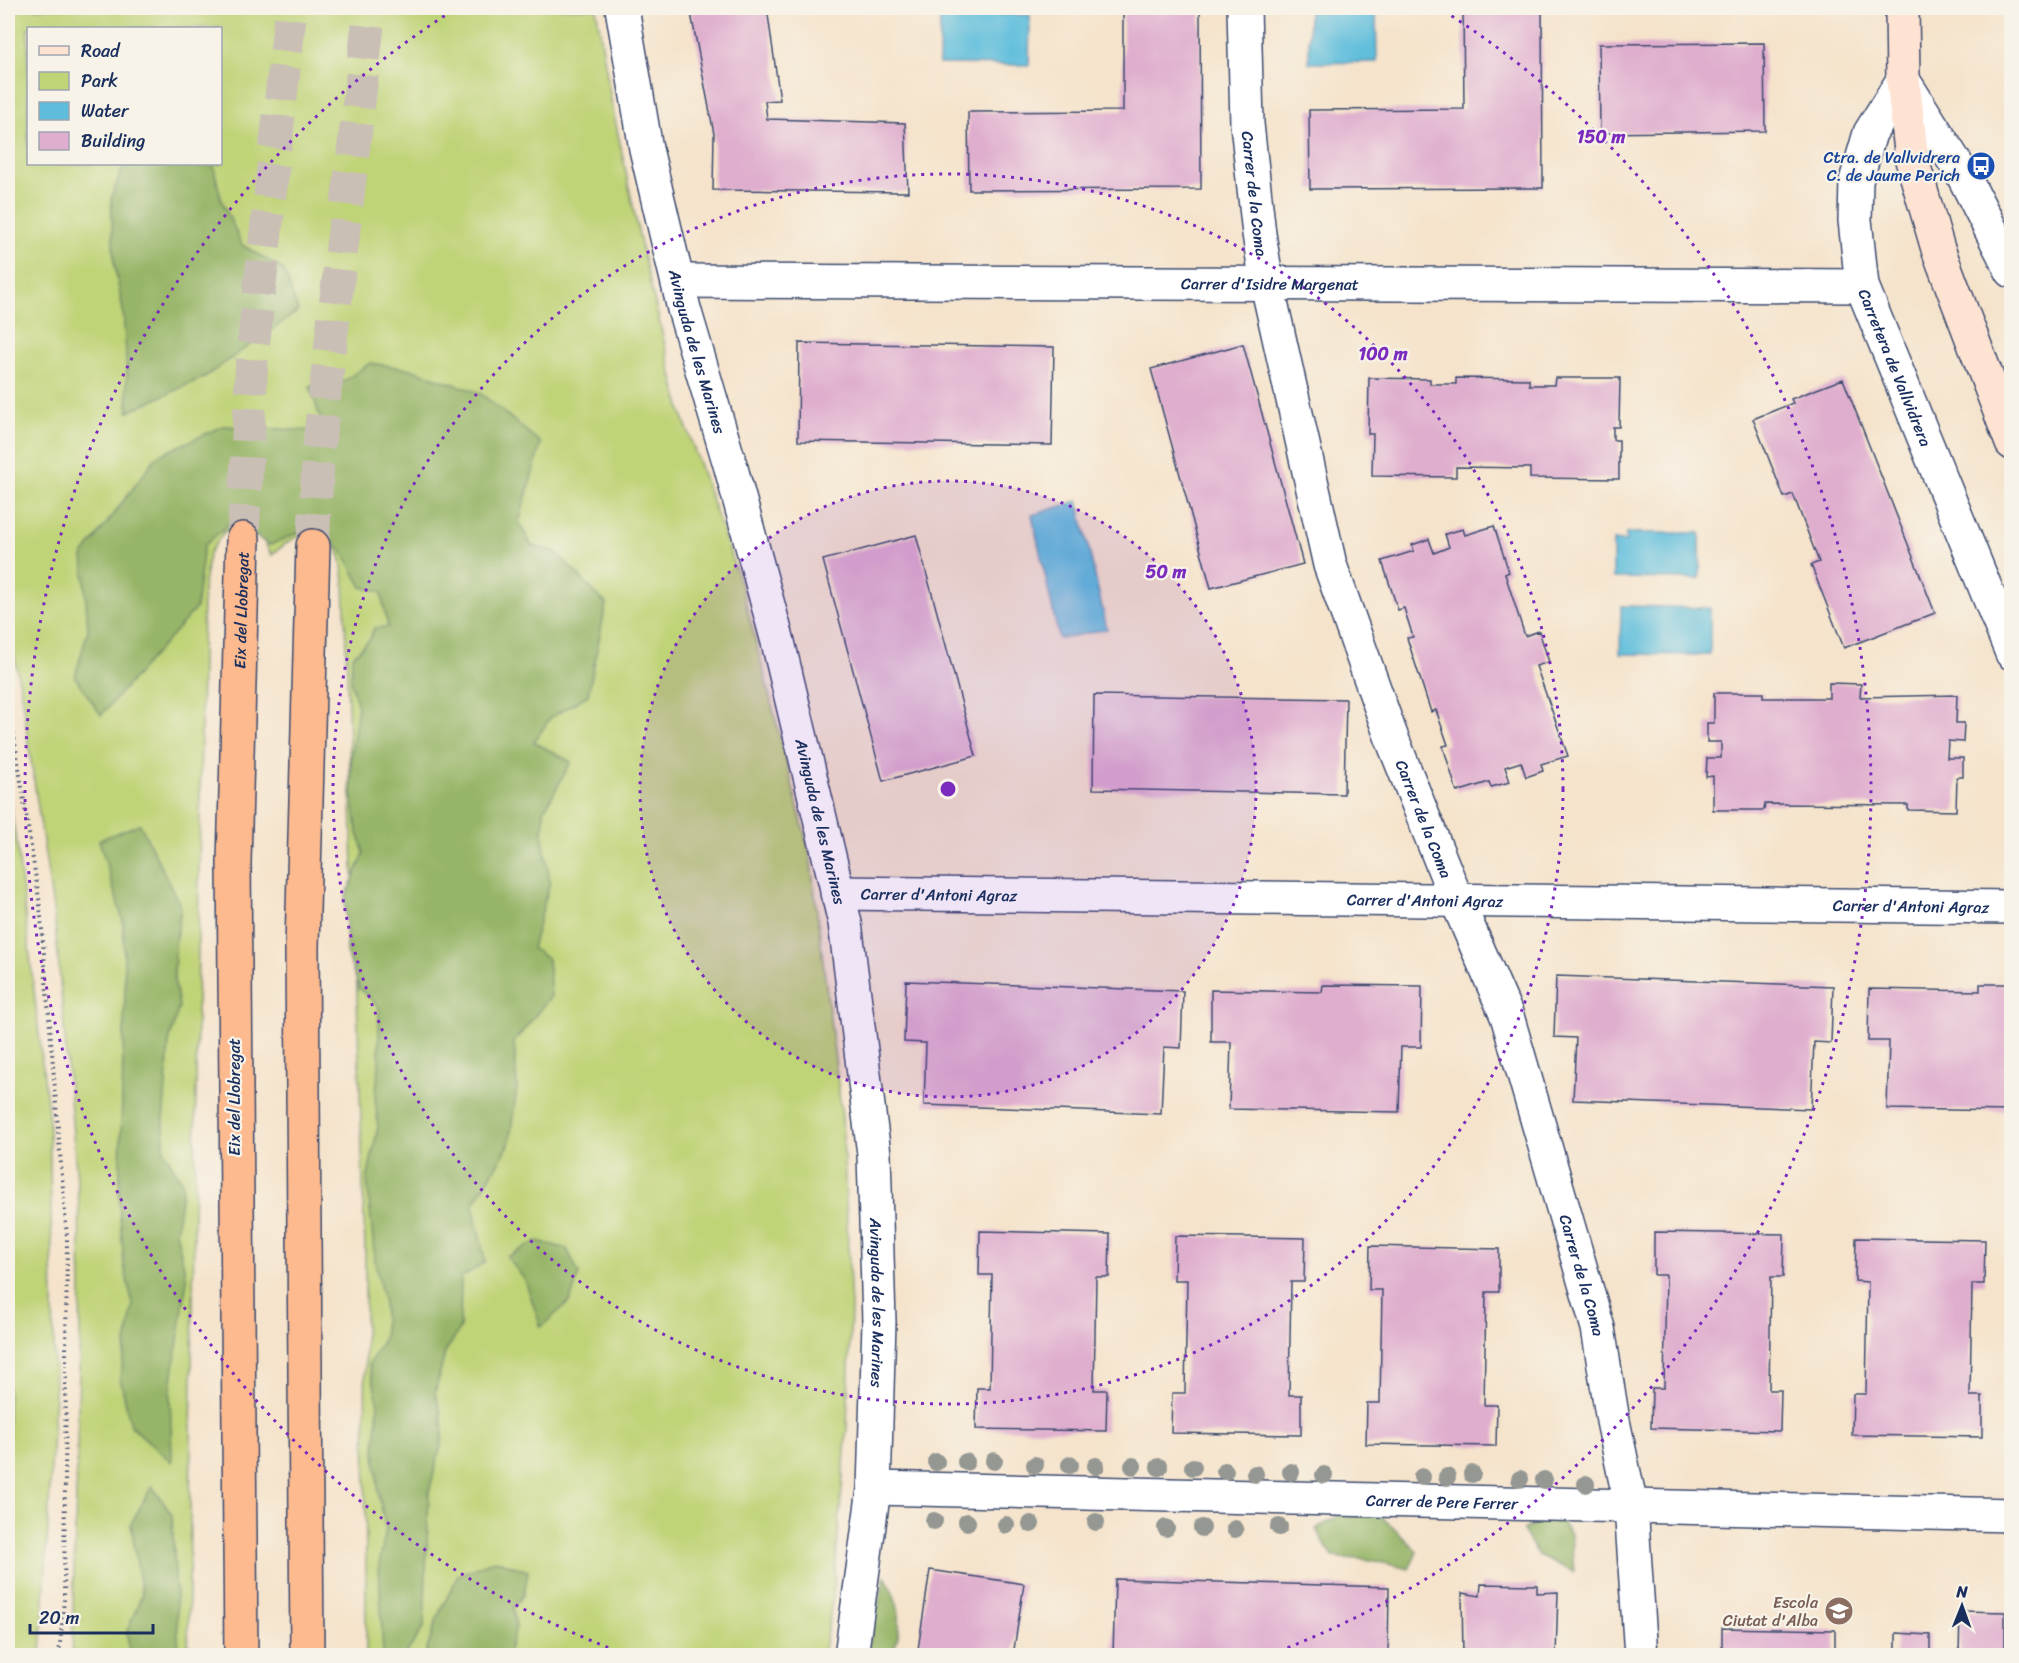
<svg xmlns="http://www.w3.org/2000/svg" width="2019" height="1663" font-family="Sriracha,sans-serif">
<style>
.green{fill:#bfd377;stroke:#6d816a;stroke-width:1.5;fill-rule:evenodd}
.forest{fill:#97b568;stroke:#597263;stroke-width:1.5}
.water{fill:#5dbddb;stroke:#3c769c;stroke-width:1.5}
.building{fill:#dfadce}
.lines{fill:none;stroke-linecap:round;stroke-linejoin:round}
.motorway-tunnel{stroke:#c9bfb5;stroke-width:33;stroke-dasharray:33 16;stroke-linecap:butt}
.pedestrian-casing{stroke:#3c4a6e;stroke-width:36}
.minor-casing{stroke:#3c4a6e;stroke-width:36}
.secondary-casing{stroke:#3c4a6e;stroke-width:36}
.motorway-casing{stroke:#3c4a6e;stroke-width:36}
.path{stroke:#3c4a6e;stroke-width:4;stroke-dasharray:1.5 4.5;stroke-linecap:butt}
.pedestrian{stroke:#fff;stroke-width:33}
.minor{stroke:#fff;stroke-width:33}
.secondary{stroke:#fee3d2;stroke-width:33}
.motorway{stroke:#fcba8e;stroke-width:33}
.tree{fill:#949792}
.ring{fill:none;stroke:#7b2cbf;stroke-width:3;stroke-dasharray:3 6}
.labels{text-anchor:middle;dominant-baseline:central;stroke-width:4.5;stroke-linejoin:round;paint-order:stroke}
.transit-label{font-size:16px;fill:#164399;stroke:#f7f3e8;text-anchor:end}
.street-label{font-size:16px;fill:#1b2f5e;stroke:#f7f3e8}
.education-label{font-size:16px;fill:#785e54;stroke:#f7f3e8;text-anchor:end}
.centre{fill:#7b2cbf;stroke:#f7f3e8;stroke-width:3}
.ring-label{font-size:18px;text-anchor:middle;font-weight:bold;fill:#7b2cbf;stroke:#f7f3e8;stroke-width:4.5;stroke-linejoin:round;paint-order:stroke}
</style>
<rect width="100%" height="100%" fill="#f7f3e8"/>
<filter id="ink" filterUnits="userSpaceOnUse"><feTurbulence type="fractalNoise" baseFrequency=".0167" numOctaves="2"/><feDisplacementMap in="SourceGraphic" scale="12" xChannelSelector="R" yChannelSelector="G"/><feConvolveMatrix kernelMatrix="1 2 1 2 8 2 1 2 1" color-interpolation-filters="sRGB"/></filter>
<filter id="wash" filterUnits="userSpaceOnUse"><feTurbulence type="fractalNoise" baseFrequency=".008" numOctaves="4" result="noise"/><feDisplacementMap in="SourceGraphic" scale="24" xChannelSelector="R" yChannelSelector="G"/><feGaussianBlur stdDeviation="1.35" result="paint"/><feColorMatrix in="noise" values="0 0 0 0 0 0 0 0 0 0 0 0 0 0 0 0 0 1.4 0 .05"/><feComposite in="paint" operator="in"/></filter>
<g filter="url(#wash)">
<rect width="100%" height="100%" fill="#f5e3cb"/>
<path class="green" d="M 8,8 L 596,8 L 611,100 L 642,250 L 681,411 L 742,588 L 810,855 L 842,1117 L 851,1308 L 847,1427 L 833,1596 L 823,1655 L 366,1655 L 365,1249 L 344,581 L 341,559 L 334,544 C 302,532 298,532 272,555 L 261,537 L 249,527 L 224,532 L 209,553 L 203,591 L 188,1655 L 72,1655 L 81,1286 L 79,1204 L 55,922 L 20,686 L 8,623 ZM 28,28 L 220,28 L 220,164 L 28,164 Z
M 8,791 L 18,852 L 49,1121 L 55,1393 L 41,1656 L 8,1655 Z"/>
<path class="forest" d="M 124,164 L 213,164 L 221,199 L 242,245 L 284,270 L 298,311 L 206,376 L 128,412 L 126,353 L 123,310 L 114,262 L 111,198 Z
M 370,363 L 410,369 L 480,393 L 541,443 L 519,522 L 532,546 L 556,552 L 606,604 L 588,695 L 550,718 L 534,742 L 571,762 L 544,811 L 543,838 L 550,882 L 532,948 L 548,959 L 551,996 L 514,1042 L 517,1087 L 509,1145 L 473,1205 L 485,1262 L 461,1278 L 460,1328 L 445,1353 L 435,1393 L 441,1413 L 443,1437 L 429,1492 L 424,1627 L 405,1655 L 383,1655 L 379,1565 L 386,1530 L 379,1497 L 375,1452 L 378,1401 L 369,1364 L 384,1338 L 384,1304 L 375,1262 L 367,1180 L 378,1127 L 375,1098 L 379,1066 L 379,1007 L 359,988 L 347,953 L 345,898 L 364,853 L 357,830 L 351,784 L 351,757 L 358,707 L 351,683 L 352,657 L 370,639 L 374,628 L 388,627 L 381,592 L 362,587 L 341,549 L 309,528 L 270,545 L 231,522 L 204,546 L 196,608 L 101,715 L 75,677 L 88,630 L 83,555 L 157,456 L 223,426 L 314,431 L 321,421 L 310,386 L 344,381 Z
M 140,824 L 181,907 L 175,947 L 174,979 L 179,1006 L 169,1042 L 164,1111 L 164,1150 L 183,1185 L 176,1232 L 187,1280 L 170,1394 L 172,1462 L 131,1426 L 120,1378 L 133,1305 L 124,1266 L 119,1203 L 125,991 L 123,921 L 99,840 Z
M 537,1241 L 567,1249 L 579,1274 L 570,1301 L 541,1327 L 525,1280 L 507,1257 Z
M 152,1486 L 172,1515 L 179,1655 L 129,1655 L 127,1631 L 142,1595 L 131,1524 Z
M 1345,1512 L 1380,1515 L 1417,1551 L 1409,1569 L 1371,1560 L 1332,1557 L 1316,1529 Z
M 1555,1513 L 1571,1535 L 1574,1572 L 1538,1555 L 1523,1530 Z
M 495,1560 L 528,1571 L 524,1594 L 513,1608 L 516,1627 L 508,1653 L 505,1656 L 425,1655 L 438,1616 L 458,1575 Z
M 885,1576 C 901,1604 904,1626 892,1655 L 866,1656 Z"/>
<path class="water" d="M 1309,12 L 1376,12 L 1377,62 L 1309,63 Z
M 940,13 L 1030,15 L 1029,65 L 939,64 Z
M 1078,501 L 1107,629 L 1059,639 L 1032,515 Z
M 1626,533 L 1700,533 L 1700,579 L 1613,578 L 1613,541 L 1626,541 Z
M 1621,606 L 1710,608 L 1710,655 L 1620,654 Z"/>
<g id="blocks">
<path class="building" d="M 690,8 L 767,8 L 780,100 L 765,101 L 767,119 L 905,123 L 908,192 L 713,190 L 714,134 Z
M 1123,8 L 1200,8 L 1201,189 L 969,190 L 968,112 L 1123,111 Z
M 1463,8 L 1542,8 L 1543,188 L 1310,189 L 1309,110 L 1464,109 Z
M 1764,43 L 1765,131 L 1600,133 L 1599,44 Z
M 799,343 L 1054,347 L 1052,445 L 798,441 Z
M 1243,344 L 1303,564 L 1211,588 L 1151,369 Z
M 1369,378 L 1430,379 L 1430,384 L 1456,384 L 1456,378 L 1529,379 L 1529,385 L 1554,385 L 1555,378 L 1620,378 L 1619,427 L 1613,427 L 1613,440 L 1619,440 L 1619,479 L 1530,478 L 1530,468 L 1456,467 L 1456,477 L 1372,476 L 1373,434 L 1368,434 Z
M 1843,379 L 1935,613 L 1844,648 L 1811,565 L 1819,562 L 1793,494 L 1784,497 L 1753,419 L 1793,403 L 1791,399 Z
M 1494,526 L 1509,572 L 1505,574 L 1525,636 L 1539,631 L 1549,662 L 1536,666 L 1568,756 L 1541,764 L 1543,771 L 1526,777 L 1521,762 L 1505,767 L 1510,782 L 1491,787 L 1489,782 L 1457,792 L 1443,746 L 1448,745 L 1436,710 L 1431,712 L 1407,638 L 1413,637 L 1404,608 L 1398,610 L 1382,561 L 1414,551 L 1412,545 L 1429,539 L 1434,553 L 1449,547 L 1445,534 L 1463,529 L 1465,535 Z
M 916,535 L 976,756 L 883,781 L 823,560 Z
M 1829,683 L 1861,684 L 1860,697 L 1957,695 L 1956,723 L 1964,723 L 1963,742 L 1948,741 L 1947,758 L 1963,758 L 1963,777 L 1957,777 L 1956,811 L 1908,810 L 1908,805 L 1765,804 L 1764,810 L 1713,810 L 1713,776 L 1706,777 L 1707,758 L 1721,758 L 1721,742 L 1707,742 L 1707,723 L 1714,723 L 1714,693 L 1763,693 L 1763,698 L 1829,698 Z
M 1094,695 L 1346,699 L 1344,794 L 1093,789 Z
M 1556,976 L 1833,986 L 1831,1043 L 1814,1042 L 1811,1109 L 1573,1100 L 1576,1038 L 1554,1037 Z
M 906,981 L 1183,991 L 1181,1048 L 1164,1047 L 1161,1114 L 924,1105 L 926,1043 L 904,1042 Z
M 1980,984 L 2012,984 L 2012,1111 L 1887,1109 L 1889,1041 L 1868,1041 L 1869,989 L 1980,991 Z
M 1323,985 L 1422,986 L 1421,1047 L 1401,1047 L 1399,1112 L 1229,1109 L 1231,1042 L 1211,1042 L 1211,990 L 1322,992 Z
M 980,1231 L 1110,1234 L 1109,1277 L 1096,1277 L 1094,1390 L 1107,1390 L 1106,1431 L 976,1429 L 977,1388 L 990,1388 L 992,1275 L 979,1275 Z
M 1654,1232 L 1784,1234 L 1783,1277 L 1771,1277 L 1769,1390 L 1781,1390 L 1780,1431 L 1651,1428 L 1652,1388 L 1664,1388 L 1666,1275 L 1654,1275 Z
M 1175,1236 L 1305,1238 L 1304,1282 L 1291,1282 L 1289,1395 L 1301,1395 L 1301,1435 L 1171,1433 L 1172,1393 L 1185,1393 L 1187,1280 L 1174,1280 Z
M 1856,1238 L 1985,1240 L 1984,1284 L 1972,1284 L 1970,1396 L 1982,1396 L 1982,1437 L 1852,1435 L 1853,1394 L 1866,1394 L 1868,1282 L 1855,1281 Z
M 1370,1246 L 1499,1249 L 1499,1292 L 1486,1292 L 1484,1405 L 1497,1405 L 1496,1446 L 1366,1444 L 1367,1403 L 1380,1403 L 1382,1290 L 1369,1290 Z
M 930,1570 L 1024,1584 L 1013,1656 L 917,1656 Z
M 1115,1579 L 1389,1587 L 1388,1656 L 1113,1656 Z
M 1481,1584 L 1537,1585 L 1537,1593 L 1558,1592 L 1556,1656 L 1463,1656 L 1462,1593 L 1480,1596 Z
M 1960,1611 L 2005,1612 L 2005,1656 L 1959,1656 Z
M 1722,1628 L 1835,1630 L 1835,1656 L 1722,1656 Z
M 1896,1633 L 1930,1635 L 1930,1656 L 1896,1656 Z"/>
</g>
</g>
<g filter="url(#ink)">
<use href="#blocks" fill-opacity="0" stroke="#3c4a6e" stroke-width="1.5"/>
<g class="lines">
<path class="motorway-tunnel" d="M 243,539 L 252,356 L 291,8
M 313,546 L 319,444 L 370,8"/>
<g class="pedestrian-casing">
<g id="pedestrian">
<path id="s1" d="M 1244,8 L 1247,124 L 1259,234 L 1267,284 L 1330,565 L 1391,736 L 1457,901 L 1507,1016 L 1598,1328 L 1613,1421 L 1631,1506 L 1641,1656"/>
</g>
</g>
<g class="minor-casing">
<g id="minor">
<path id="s2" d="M 622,8 L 646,149 L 684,309 L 731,468 L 778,642 L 845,923 L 874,1154 L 879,1322 L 874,1489 L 851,1656"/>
<path id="s3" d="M 2012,271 L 1963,175 L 1903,80 L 1870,133 L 1856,181 L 1855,220 L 1862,286 L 2012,653"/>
<path id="s4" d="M 678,281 L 1862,286"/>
<path id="s5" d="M 837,893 L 2012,907"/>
<path id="s6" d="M 874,1488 L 2012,1515"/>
</g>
</g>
<g class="secondary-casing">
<path id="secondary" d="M 1902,8 L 1903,80 L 1912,160 L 1938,249 L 2012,443"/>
</g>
<g class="motorway-casing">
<g id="motorway">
<path id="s7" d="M 241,1656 L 234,862 L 243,539"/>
<path d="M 307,1656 L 302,947 L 313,546"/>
</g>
</g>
<path class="path" d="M 8,697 L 40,905 L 67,1238 L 64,1600 L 59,1656"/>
<use href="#pedestrian" class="pedestrian"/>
<use href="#minor" class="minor"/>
<use href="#secondary" class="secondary"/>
<use href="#motorway" class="motorway"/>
</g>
<g class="tree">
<circle cx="994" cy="1461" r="9"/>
<circle cx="936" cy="1462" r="9"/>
<circle cx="966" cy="1462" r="9"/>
<circle cx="1035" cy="1465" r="9"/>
<circle cx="1070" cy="1465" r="9"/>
<circle cx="1096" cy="1466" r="9"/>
<circle cx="1133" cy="1466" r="9"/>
<circle cx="1159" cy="1467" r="9"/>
<circle cx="1193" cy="1467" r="9"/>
<circle cx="1225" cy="1471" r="9"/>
<circle cx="1291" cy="1472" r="9"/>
<circle cx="1255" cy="1474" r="9"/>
<circle cx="1472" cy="1474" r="9"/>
<circle cx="1324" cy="1475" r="9"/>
<circle cx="1422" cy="1477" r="9"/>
<circle cx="1447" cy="1477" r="9"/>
<circle cx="1520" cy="1479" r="9"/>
<circle cx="1544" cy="1480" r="9"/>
<circle cx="1586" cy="1484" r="9"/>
<circle cx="934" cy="1521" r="9"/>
<circle cx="967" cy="1522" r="9"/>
<circle cx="1096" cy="1522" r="9"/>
<circle cx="1031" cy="1524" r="9"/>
<circle cx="1006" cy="1525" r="9"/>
<circle cx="1279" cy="1527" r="9"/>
<circle cx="1166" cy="1528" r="9"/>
<circle cx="1202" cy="1528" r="9"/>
<circle cx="1235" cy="1529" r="9"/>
</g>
</g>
<circle cx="948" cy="789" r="308" fill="#7b2cbf" fill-opacity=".12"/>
<g class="ring">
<circle cx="948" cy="789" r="308"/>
<circle cx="948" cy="789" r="615"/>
<path d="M625 1654A923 923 0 0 1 452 11M1444 11A923 923 0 0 1 1271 1654"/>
</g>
<defs>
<g id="bus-disc" transform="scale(1.5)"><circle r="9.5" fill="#1a4fb4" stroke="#f7f3e8"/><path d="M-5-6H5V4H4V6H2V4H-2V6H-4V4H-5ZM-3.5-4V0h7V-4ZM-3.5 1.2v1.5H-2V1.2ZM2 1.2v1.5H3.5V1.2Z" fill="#fff"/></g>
<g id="school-disc" transform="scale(1.5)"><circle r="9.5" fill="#8d6e63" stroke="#f7f3e8"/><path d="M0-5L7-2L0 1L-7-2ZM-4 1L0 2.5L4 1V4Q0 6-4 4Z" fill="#fff"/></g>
</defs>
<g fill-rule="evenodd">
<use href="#bus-disc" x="1981" y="166"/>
<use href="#school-disc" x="1839" y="1611"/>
</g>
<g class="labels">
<g class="transit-label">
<text x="1960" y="157">Ctra. de Vallvidrera<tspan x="1960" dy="18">C. de Jaume Perich</tspan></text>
</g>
<g class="street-label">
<text stroke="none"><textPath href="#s1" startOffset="186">Carrer de la Coma</textPath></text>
<text stroke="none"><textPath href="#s4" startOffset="592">Carrer d'Isidre Margenat</textPath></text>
<text stroke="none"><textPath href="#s2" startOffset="352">Avinguda de les Marines</textPath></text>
<text stroke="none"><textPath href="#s3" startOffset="526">Carretera de Vallvidrera</textPath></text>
<text stroke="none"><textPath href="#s7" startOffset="1046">Eix del Llobregat</textPath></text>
<text stroke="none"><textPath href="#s1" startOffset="836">Carrer de la Coma</textPath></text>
<text stroke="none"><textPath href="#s2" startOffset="838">Avinguda de les Marines</textPath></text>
<text stroke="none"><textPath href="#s5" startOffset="102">Carrer d'Antoni Agraz</textPath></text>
<text stroke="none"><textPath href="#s5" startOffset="588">Carrer d'Antoni Agraz</textPath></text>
<text stroke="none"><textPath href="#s5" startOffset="1074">Carrer d'Antoni Agraz</textPath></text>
<text transform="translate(234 1097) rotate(-90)">Eix del Llobregat</text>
<text stroke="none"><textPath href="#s1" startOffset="1320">Carrer de la Coma</textPath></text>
<text stroke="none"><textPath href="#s2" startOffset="1324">Avinguda de les Marines</textPath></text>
<text stroke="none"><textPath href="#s6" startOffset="568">Carrer de Pere Ferrer</textPath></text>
</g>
<g class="education-label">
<text x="1818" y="1602">Escola<tspan x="1818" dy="18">Ciutat d'Alba</tspan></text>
</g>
</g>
<circle cx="948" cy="789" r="9" class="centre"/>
<g class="ring-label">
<text x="1601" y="143">150 m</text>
<text x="1383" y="360">100 m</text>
<text x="1166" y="578">50 m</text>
</g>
<rect width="2019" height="1663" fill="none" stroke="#f7f3e8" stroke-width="30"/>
<rect x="27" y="27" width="195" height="138" fill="#f7f3e8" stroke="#9fa5b1" stroke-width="1.5"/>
<rect x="39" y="46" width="30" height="9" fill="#fee3d2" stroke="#9fa5b1" stroke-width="1.5"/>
<text x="81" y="57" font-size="18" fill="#1b2f5e">Road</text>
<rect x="39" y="72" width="30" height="18" fill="#bfd377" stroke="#9fa5b1" stroke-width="1.5"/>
<text x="81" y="87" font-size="18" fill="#1b2f5e">Park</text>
<rect x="39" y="102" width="30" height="18" fill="#5dbddb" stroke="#9fa5b1" stroke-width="1.5"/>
<text x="81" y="117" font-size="18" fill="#1b2f5e">Water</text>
<rect x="39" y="132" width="30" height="18" fill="#dfadce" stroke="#9fa5b1" stroke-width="1.5"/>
<text x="81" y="147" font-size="18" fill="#1b2f5e">Building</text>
<g transform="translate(1962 1606) rotate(1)" stroke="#f7f3e8" stroke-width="4.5" paint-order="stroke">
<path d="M0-4.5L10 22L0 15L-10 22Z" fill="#1b2f5e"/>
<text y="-9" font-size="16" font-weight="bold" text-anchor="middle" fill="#1b2f5e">N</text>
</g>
<path d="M30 1624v9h123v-9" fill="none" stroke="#1b2f5e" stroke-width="3"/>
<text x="39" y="1624" font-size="18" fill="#1b2f5e" stroke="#f7f3e8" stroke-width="4.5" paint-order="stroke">20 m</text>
</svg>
